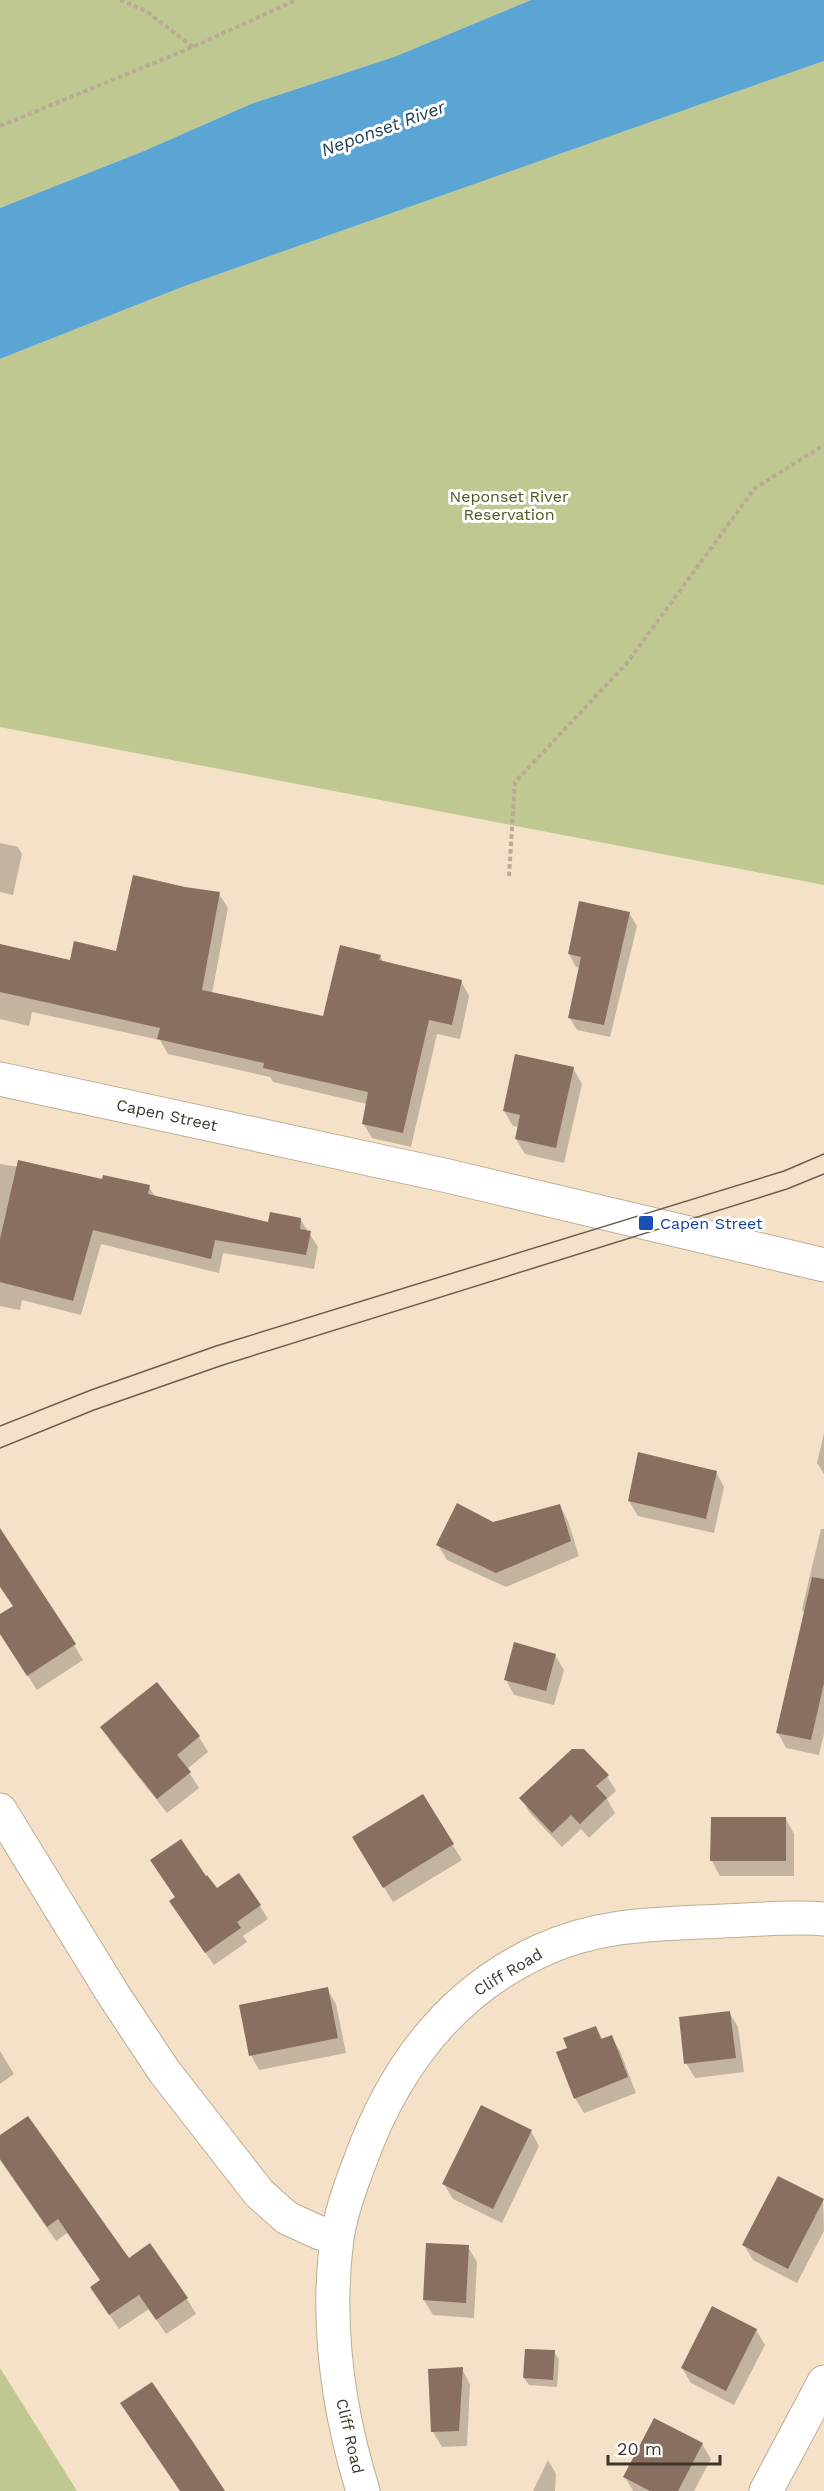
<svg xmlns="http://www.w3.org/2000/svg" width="824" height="2491" font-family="'Work Sans',sans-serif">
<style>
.green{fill:#bec890}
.water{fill:#5ba5d5}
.shadow{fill:#0003}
.building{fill:#896f60}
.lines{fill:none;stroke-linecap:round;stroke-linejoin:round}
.minor-casing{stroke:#bead93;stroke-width:35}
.path{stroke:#b9aa94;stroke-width:4;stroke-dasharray:4.5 3;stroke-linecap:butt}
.minor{stroke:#fff;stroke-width:33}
.tram{stroke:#695f50;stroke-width:1.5}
.transit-dot{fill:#1a4fb4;stroke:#fff;stroke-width:2}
.labels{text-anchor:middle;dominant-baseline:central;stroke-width:6;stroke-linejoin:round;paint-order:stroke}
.park-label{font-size:16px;fill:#50571e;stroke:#fff}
.street-label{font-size:16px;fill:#3c352a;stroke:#fff}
.transit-label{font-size:16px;fill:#164399;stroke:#fff;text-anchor:start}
.water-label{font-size:18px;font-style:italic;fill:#1b3b50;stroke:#fff}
</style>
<rect width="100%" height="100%" fill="#f4e1c7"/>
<path class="green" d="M 0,0 L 531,0 L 394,57 L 251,104 L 144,151 L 0,208 Z
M 824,61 L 824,885 L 0,727 L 0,359 L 182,287 Z
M 0,2368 L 77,2491 L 0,2491 Z"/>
<path class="water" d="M 531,0 L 824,0 L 824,61 L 182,287 L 0,359 L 0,208 L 144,151 L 251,104 L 394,57 Z"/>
<path class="shadow" d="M 0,843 L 18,847 L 22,854 L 13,895 L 0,892 Z
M 185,889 L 219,894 L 228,908 L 212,994 L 324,1017 L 380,956 L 384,963 L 461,981 L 469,996 L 460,1039 L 437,1034 L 411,1147 L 372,1138 L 363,1123 L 367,1104 L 273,1082 L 270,1077 L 168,1054 L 160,1040 L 32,1012 L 29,1026 L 0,1019 L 0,946 L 71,962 L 117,953 Z
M 629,913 L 637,926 L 610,1037 L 577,1030 L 569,1017 L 580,968 L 576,967 L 569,954 Z
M 573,1068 L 582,1084 L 564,1163 L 525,1154 L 516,1139 L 519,1127 L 513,1126 L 504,1111 Z
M 0,1164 L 149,1187 L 156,1198 L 269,1223 L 301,1220 L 318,1247 L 314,1269 L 223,1253 L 219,1273 L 101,1244 L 81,1315 L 22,1300 L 20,1310 L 0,1306 Z
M 824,1433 L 824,1474 L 817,1463 Z
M 716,1472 L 724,1487 L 714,1533 L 638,1516 L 629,1501 Z
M 560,1506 L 568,1521 L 579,1556 L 506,1587 L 447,1560 L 438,1545 Z
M 821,1529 L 824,1529 L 824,1734 L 819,1755 L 786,1748 L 778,1733 L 805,1614 L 802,1609 Z
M 0,1564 L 74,1645 L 83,1660 L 37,1690 L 0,1632 L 0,1616 L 14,1607 L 0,1586 Z
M 555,1655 L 564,1670 L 554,1705 L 514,1695 L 506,1680 Z
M 157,1684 L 199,1737 L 208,1752 L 187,1769 L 199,1788 L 167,1813 L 111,1742 L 102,1727 Z
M 607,1776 L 616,1791 L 607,1799 L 615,1813 L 589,1838 L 581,1829 L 562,1847 L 530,1813 L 521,1798 Z
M 422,1796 L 462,1860 L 393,1902 L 363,1853 Z
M 786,1819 L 794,1834 L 794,1876 L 720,1876 L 712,1861 Z
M 205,1878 L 217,1891 L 260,1906 L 268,1919 L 243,1936 L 247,1942 L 214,1965 L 179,1915 L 176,1898 Z
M 327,1989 L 336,2004 L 346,2053 L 259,2070 L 251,2055 Z
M 729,2012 L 738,2027 L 744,2072 L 695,2078 L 686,2063 Z
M 596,2027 L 603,2040 L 611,2037 L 620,2051 L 636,2093 L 584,2113 L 575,2098 L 569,2049 Z
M 0,2051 L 14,2074 L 0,2084 Z
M 531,2131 L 539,2146 L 502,2223 L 453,2199 L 444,2184 Z
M 0,2136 L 129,2260 L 187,2299 L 196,2314 L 166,2334 L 149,2309 L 119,2329 L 101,2302 L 101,2281 L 67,2233 L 56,2241 L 0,2160 Z
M 823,2201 L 824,2231 L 797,2283 L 753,2260 L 744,2245 Z
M 468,2247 L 477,2262 L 474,2318 L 433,2315 L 424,2300 Z
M 756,2330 L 765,2345 L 734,2405 L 691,2383 L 682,2368 Z
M 554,2352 L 559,2359 L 557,2387 L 529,2385 L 524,2378 Z
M 462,2369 L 470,2384 L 467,2446 L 442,2447 L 433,2432 L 429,2370 Z
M 702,2444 L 711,2459 L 694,2491 L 633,2491 L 625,2477 Z
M 548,2460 L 556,2474 L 555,2491 L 533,2491 Z"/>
<path class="building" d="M 133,875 L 185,887 L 220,892 L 202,990 L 323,1016 L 340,945 L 381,955 L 379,960 L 462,980 L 452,1025 L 429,1020 L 403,1133 L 362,1124 L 368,1092 L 263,1068 L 264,1063 L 157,1039 L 160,1028 L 0,992 L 0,944 L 70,960 L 74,941 L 116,951 Z
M 579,901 L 630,912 L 604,1025 L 568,1018 L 581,957 L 568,954 Z
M 515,1054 L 574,1067 L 556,1148 L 515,1139 L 520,1115 L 503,1111 Z
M 18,1160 L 102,1179 L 103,1175 L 150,1185 L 148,1194 L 268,1222 L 270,1212 L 301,1218 L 300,1229 L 311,1231 L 306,1255 L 215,1240 L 211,1259 L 93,1230 L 73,1301 L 0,1282 L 0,1239 Z
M 638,1452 L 717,1471 L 706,1519 L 628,1501 Z
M 457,1503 L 493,1522 L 560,1504 L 571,1541 L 496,1573 L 436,1545 Z
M 0,1528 L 76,1644 L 27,1676 L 0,1634 L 0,1614 L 13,1606 L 0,1587 Z
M 812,1577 L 824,1579 L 824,1683 L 811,1740 L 776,1733 Z
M 514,1642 L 556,1654 L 546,1691 L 504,1680 Z
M 157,1682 L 200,1736 L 177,1755 L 191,1772 L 157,1799 L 100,1727 Z
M 572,1749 L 584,1749 L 609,1775 L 596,1786 L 607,1798 L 580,1824 L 571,1815 L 552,1833 L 519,1798 Z
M 423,1794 L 454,1844 L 383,1888 L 352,1837 Z
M 711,1817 L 786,1817 L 786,1861 L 710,1861 Z
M 181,1839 L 206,1876 L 207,1875 L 217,1888 L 239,1873 L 261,1905 L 237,1922 L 241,1928 L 205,1953 L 169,1901 L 175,1897 L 150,1860 Z
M 328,1987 L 338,2038 L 249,2056 L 239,2005 Z
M 730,2011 L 736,2058 L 684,2064 L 679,2017 Z
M 596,2026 L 601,2039 L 612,2035 L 628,2077 L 574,2099 L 556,2052 L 567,2048 L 563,2038 Z
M 481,2105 L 532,2130 L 493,2209 L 442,2184 Z
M 28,2116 L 129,2258 L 150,2243 L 188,2298 L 156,2320 L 139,2295 L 109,2315 L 90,2287 L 100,2280 L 58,2219 L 47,2227 L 0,2159 L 0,2135 Z
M 778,2176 L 824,2199 L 788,2269 L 742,2245 Z
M 426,2243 L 469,2245 L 466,2303 L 423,2300 Z
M 712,2306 L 757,2329 L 726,2391 L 681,2368 Z
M 525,2349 L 555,2350 L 553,2380 L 523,2378 Z
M 463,2367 L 459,2431 L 431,2432 L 428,2369 Z
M 152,2382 L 193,2442 L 225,2491 L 180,2491 L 120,2403 Z
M 654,2418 L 703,2443 L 678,2491 L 650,2491 L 623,2477 Z"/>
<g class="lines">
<g class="minor-casing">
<path id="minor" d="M 0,1079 L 448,1176 L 824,1265
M 0,1810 L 113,1994 L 164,2071 L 259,2193 L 287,2218 L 320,2233 L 337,2237
M 363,2491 C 338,2410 326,2323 337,2238 C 341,2213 350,2187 359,2164 C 392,2071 449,1993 540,1951 C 600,1923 659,1924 723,1921 C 757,1920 791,1916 824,1919
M 766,2491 L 824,2382"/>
</g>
<path class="path" d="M 120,0 L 146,11 L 193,47
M 0,126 L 193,47 L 296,0
M 509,876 L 515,782 L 627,663 L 755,488 L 824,445"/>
<use href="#minor" class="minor"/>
<path class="tram" d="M 0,1426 L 91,1390 L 216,1346 L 784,1171 L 824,1154
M 0,1448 L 94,1410 L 223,1365 L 787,1189 L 824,1174"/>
</g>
<rect class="transit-dot" x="638" y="1215" width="16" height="16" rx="3"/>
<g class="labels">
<g class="park-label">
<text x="509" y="496">Neponset River<tspan x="509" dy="18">Reservation</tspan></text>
</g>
<g class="street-label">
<text transform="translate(167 1115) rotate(12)">Capen Street</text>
<text transform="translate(508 1972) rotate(-31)">Cliff Road</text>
<text transform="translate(350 2436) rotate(77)">Cliff Road</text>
</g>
<g class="transit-label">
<text x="660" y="1223">Capen Street</text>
</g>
<g class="water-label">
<text transform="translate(383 128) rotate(-20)">Neponset River</text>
</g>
</g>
<path d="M608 2455v9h112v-9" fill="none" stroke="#3c352a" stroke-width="3"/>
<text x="617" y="2455" font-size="18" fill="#3c352a" stroke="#ffffff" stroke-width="4.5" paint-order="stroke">20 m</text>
</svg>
